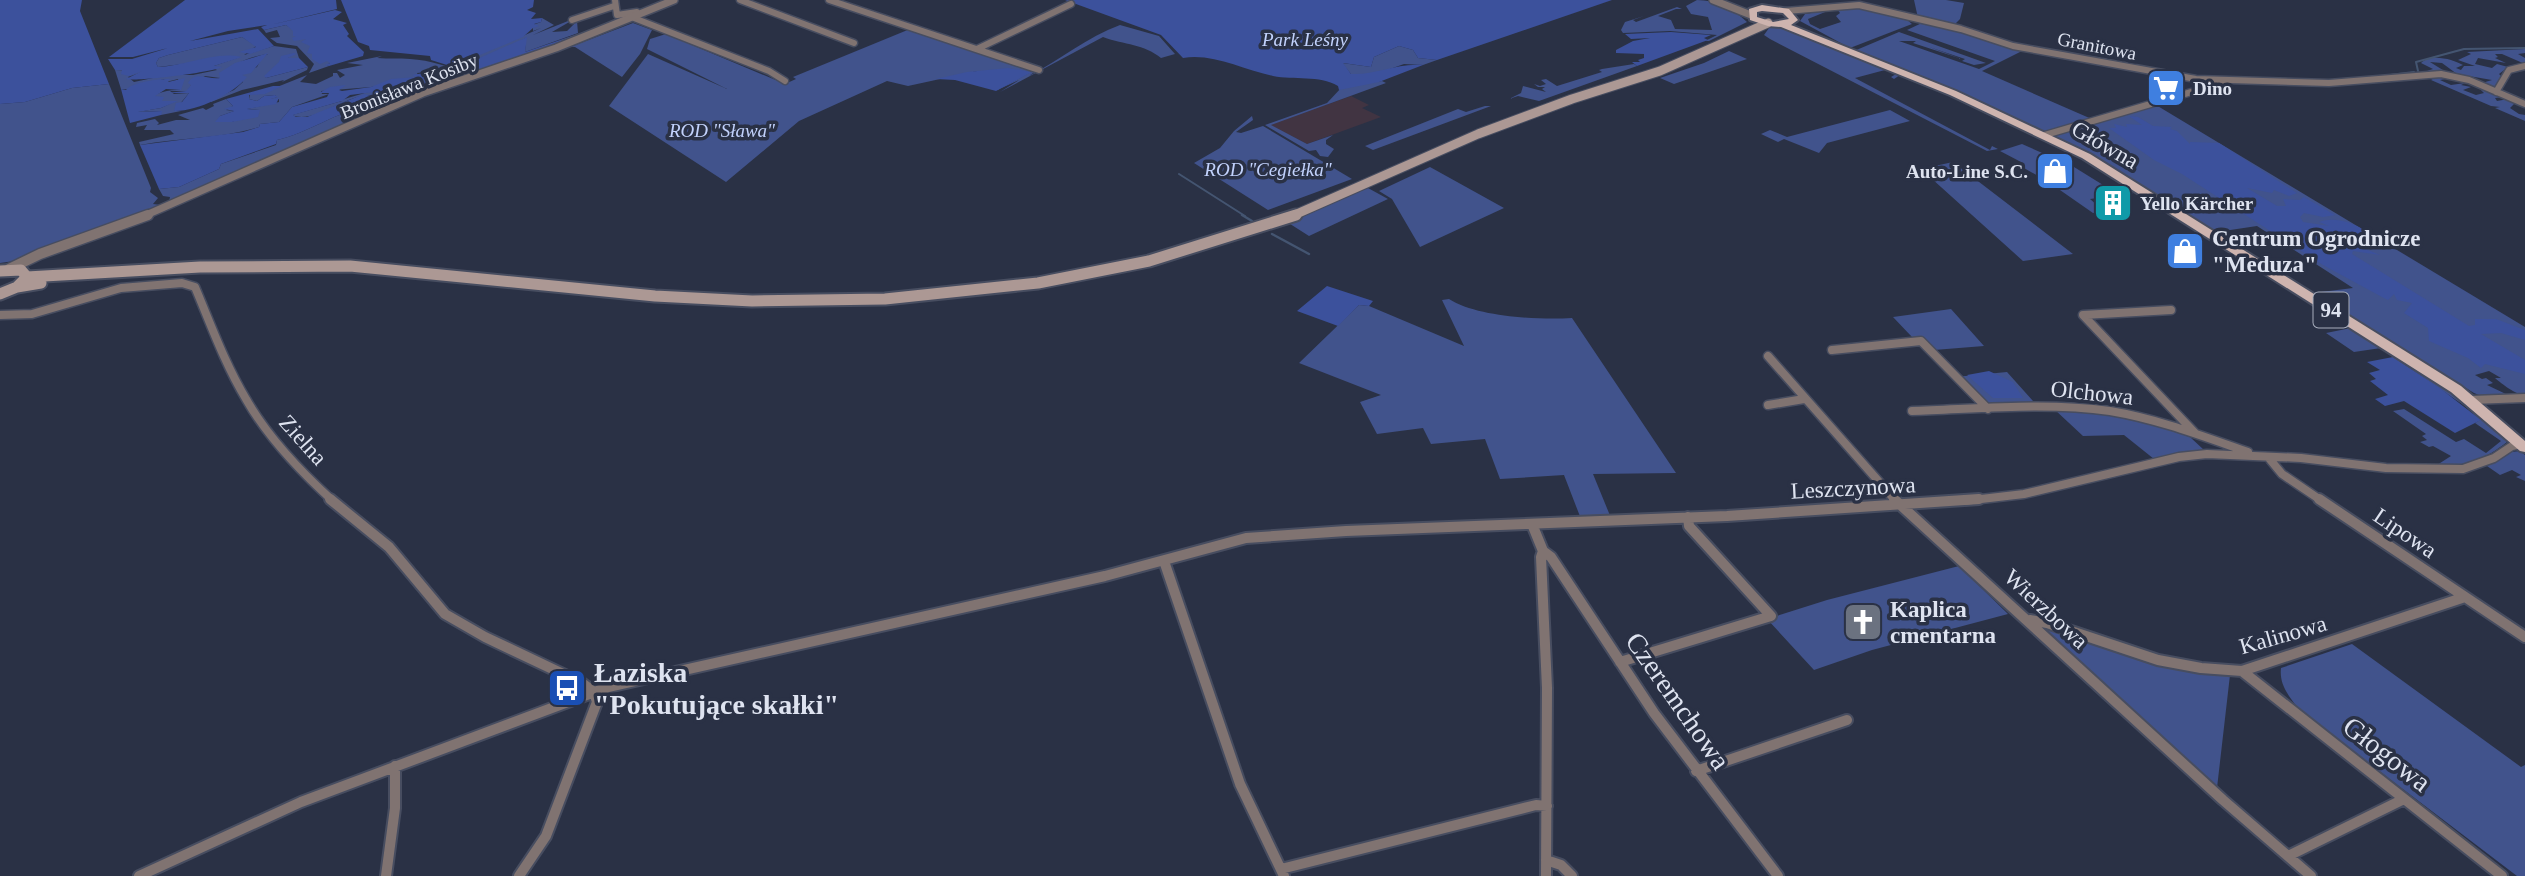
<svg xmlns="http://www.w3.org/2000/svg" width="2525" height="876" font-family="Georgia,serif">
<style>
.industrial{fill:#413442}
.green{fill:#41538c}
.forest{fill:#3c519c}
.lines{fill:none;stroke-linecap:round;stroke-linejoin:round}
.stream-far1{stroke:#445571;stroke-width:2}
.stream{stroke:#445571;stroke-width:2.5}
.minor-far2-casing{stroke:#474d60;stroke-width:9}
.minor-far1-casing{stroke:#474d60;stroke-width:11}
.minor-casing{stroke:#474d60;stroke-width:14}
.tertiary-far1-casing{stroke:#474d60;stroke-width:10}
.tertiary-casing{stroke:#474d60;stroke-width:13}
.secondary-far1-casing{stroke:#474d60;stroke-width:11}
.secondary-casing{stroke:#474d60;stroke-width:15}
.primary-casing{stroke:#474d60;stroke-width:4}
.minor-far2{stroke:#807371;stroke-width:6}
.minor-far1{stroke:#807371;stroke-width:8}
.minor{stroke:#807371;stroke-width:10}
.tertiary-far1{stroke:#807371;stroke-width:7}
.tertiary{stroke:#807371;stroke-width:10}
.secondary-far1{stroke:#ac9894;stroke-width:9}
.secondary{stroke:#ac9894;stroke-width:11}
.primary{fill:#ceb4af;fill-rule:evenodd}
.labels{text-anchor:middle;dominant-baseline:central;stroke-width:7;stroke-linejoin:round;paint-order:stroke}
.far-park-label{font-size:19px;font-style:italic;fill:#c2d2fc;stroke:#2a3145}
.far-street-label{font-size:19px;fill:#dee3f0;stroke:#2a3145}
.far-poi-label{font-size:19px;font-weight:bold;fill:#dee3f0;stroke:#2a3145;text-anchor:start}
.shield{fill:#2a3145;stroke:#a8aebd;stroke-width:2}
.shield-label{font-size:21px;font-weight:bold;fill:#dee3f0}
.street-label{font-size:23px;fill:#dee3f0;stroke:#2a3145}
.poi-label{font-size:23px;font-weight:bold;fill:#dee3f0;stroke:#2a3145;text-anchor:start}
.near-poi-label{font-size:28px;font-weight:bold;fill:#dee3f0;stroke:#2a3145;text-anchor:start}
.near-street-label{font-size:28px;fill:#dee3f0;stroke:#2a3145}
</style>
<rect width="100%" height="100%" fill="#2a3145"/>
<path class="industrial" d="M 1351,96 L 1369,105 L 1362,108 L 1381,117 L 1307,144 L 1270,125 Z"/>
<path class="green" d="M 1697,0 C 1716,0 1733,9 1747,22 L 1709,41 L 1705,41 L 1717,35 L 1670,31 L 1623,33 L 1621,30 L 1625,22 L 1644,16 L 1633,20 L 1636,22 L 1677,7 L 1682,9 L 1676,9 L 1658,16 L 1671,20 L 1675,29 L 1712,30 L 1708,17 L 1691,14 L 1686,6 Z
M 1914,0 L 1946,0 L 1964,3 L 1960,19 L 1954,25 L 1918,18 Z
M 1854,7 L 1906,19 L 1912,24 L 1850,48 L 1800,21 L 1805,14 L 1830,10 L 1808,19 L 1810,24 L 1820,29 L 1841,22 L 1836,16 L 1840,13 L 1837,9 Z
M 542,18 L 554,25 L 533,35 L 568,21 L 571,21 L 552,32 L 567,31 L 577,21 L 578,33 L 525,52 L 526,38 C 505,48 471,73 447,65 C 479,54 510,42 541,28 L 533,31 L 533,25 L 541,22 Z
M 1924,22 L 1959,29 L 2029,51 L 2022,51 L 1982,71 L 2094,120 L 2048,133 L 1854,51 L 1899,32 L 1986,63 L 1974,65 L 1962,61 L 1965,59 L 1929,47 L 1962,59 L 1913,43 L 1916,41 L 1899,41 L 1979,69 L 1995,61 L 1907,30 Z
M 633,23 L 652,30 L 640,54 L 622,77 L 575,47 L 570,47 Z
M 286,25 L 301,35 L 313,38 L 309,52 L 331,62 L 327,65 L 329,66 L 309,73 L 314,64 L 297,46 L 277,43 L 270,38 L 280,37 L 277,30 L 266,33 L 264,30 Z
M 1120,25 L 1159,36 L 1175,54 L 1161,58 C 1144,44 1125,45 1103,37 L 1000,92 L 1019,80 L 997,90 L 1031,72 L 977,71 L 908,86 L 887,81 L 799,121 L 726,182 L 609,106 L 648,54 L 727,89 L 647,49 L 650,39 L 666,34 L 785,84 L 796,79 L 793,77 L 910,29 L 1037,70 L 1029,76 C 1060,60 1087,37 1120,25 Z
M 1769,28 L 1792,28 L 1900,75 L 1894,79 L 1891,77 L 1896,74 L 1885,70 L 1855,78 L 1990,150 L 1992,146 L 1998,149 L 1987,151 L 1770,39 L 1764,35 Z
M 242,37 L 256,46 L 244,55 L 274,46 L 296,49 L 299,58 L 288,58 L 294,53 L 265,76 L 266,78 L 308,67 L 307,70 L 282,82 L 284,80 L 242,90 L 211,102 L 211,100 L 234,90 L 243,82 L 240,75 L 257,67 L 262,57 L 268,54 C 247,57 235,63 220,78 L 205,76 L 192,84 L 187,91 L 170,91 L 174,94 L 189,93 L 174,111 L 181,111 L 161,115 L 161,111 L 137,112 L 161,108 L 176,101 L 140,105 C 152,94 165,89 181,90 L 178,79 L 166,82 L 164,79 C 154,82 129,91 121,89 L 115,70 L 145,71 L 128,77 L 134,82 L 167,75 L 193,75 L 217,70 L 211,67 L 240,57 L 158,67 L 156,63 L 159,58 L 168,55 Z
M 1399,46 L 1413,50 L 1418,58 L 1437,60 L 1423,65 L 1404,64 L 1373,75 L 1351,74 L 1342,63 L 1371,67 L 1374,57 Z
M 2525,49 L 2525,53 L 2518,54 L 2525,58 L 2525,64 L 2502,54 L 2495,54 L 2498,57 L 2495,58 L 2506,63 L 2478,58 L 2475,64 L 2492,68 L 2497,64 L 2508,67 L 2499,74 L 2501,76 L 2495,87 L 2482,83 L 2492,80 L 2457,74 L 2442,63 L 2430,62 L 2446,72 L 2427,71 L 2433,69 L 2421,63 C 2430,53 2453,59 2463,65 L 2456,68 L 2461,70 L 2464,66 L 2475,66 L 2458,60 L 2471,54 L 2467,52 Z
M 1729,51 L 1747,59 L 1674,84 L 1660,78 L 1704,63 Z
M 382,56 L 377,58 C 389,59 399,58 410,59 C 430,60 451,67 469,75 L 451,72 L 396,98 L 406,98 L 391,103 L 200,190 L 21,260 L 0,263 L 0,104 L 25,102 L 72,88 L 109,84 L 151,188 L 150,192 L 158,198 L 153,204 L 161,205 L 169,202 L 170,197 L 163,196 L 159,189 L 179,187 L 219,169 L 221,164 L 276,145 L 277,140 C 309,133 336,111 369,107 L 363,102 L 370,95 C 347,94 313,125 292,115 L 342,101 L 341,100 L 368,92 L 399,89 L 444,70 L 417,73 L 419,77 L 371,87 L 321,91 L 322,94 L 329,94 L 292,107 L 279,122 L 260,124 L 259,127 C 220,139 180,137 140,145 L 139,142 L 174,134 L 170,130 L 144,130 L 147,125 L 136,127 L 137,123 L 155,119 L 159,123 L 157,125 L 176,120 L 190,120 L 178,115 L 203,108 L 206,110 L 214,106 L 213,104 L 226,99 L 233,106 L 226,110 L 234,111 L 220,116 L 219,121 L 232,122 L 259,110 L 247,109 L 279,102 L 279,99 L 260,102 L 277,97 L 275,95 L 264,96 L 257,101 L 249,99 L 250,94 L 265,94 L 266,91 L 261,90 L 267,91 L 307,75 L 300,82 L 316,84 L 333,76 L 333,73 L 337,73 L 340,78 L 345,75 L 337,70 L 363,65 L 347,63 Z
M 1634,64 L 1637,66 L 1539,101 L 1518,96 L 1509,99 L 1521,93 L 1523,86 L 1546,92 L 1542,89 L 1545,87 L 1538,87 L 1534,84 L 1540,86 L 1546,84 L 1541,80 L 1546,79 L 1557,86 L 1602,72 L 1599,70 L 1602,69 Z
M 2430,74 L 2451,78 L 2440,80 L 2451,85 L 2465,83 L 2461,85 L 2471,87 L 2463,90 L 2476,95 L 2484,93 L 2481,90 L 2489,90 L 2504,97 L 2495,98 L 2497,101 L 2508,99 L 2525,106 L 2515,103 L 2510,108 L 2519,114 L 2525,115 L 2525,121 L 2495,108 L 2500,107 L 2491,106 L 2431,80 L 2434,78 Z
M 1382,81 L 1386,83 L 1271,125 L 1307,144 L 1333,135 L 1326,140 L 1326,144 L 1334,149 L 1328,157 L 1320,156 L 1316,150 L 1309,151 L 1265,125 L 1327,103 L 1342,87 Z
M 2156,105 L 2525,327 L 2525,395 C 2516,395 2502,384 2495,378 L 2501,378 L 2489,371 L 2475,375 L 2482,379 L 2486,378 L 2493,383 L 2487,385 L 2508,395 L 2484,397 L 2474,393 L 2313,293 L 2353,288 L 2257,226 L 2217,232 L 2053,135 Z
M 1485,106 L 1491,106 L 1373,150 L 1365,146 L 1458,109 L 1466,112 Z
M 1890,110 L 1910,121 L 1827,143 L 1819,153 L 1784,139 L 1778,142 L 1761,134 L 1770,130 L 1787,137 Z
M 1252,116 L 1253,120 L 1236,132 L 1241,133 L 1263,126 L 1352,179 L 1268,210 L 1194,163 L 1220,148 L 1234,131 Z
M 2022,144 L 2074,167 L 2116,193 L 2134,193 L 2090,199 L 2105,212 L 2093,213 L 2047,181 L 2017,164 L 2021,162 L 2000,151 Z
M 1953,162 L 2073,254 L 2023,261 L 1921,169 Z
M 1430,167 L 1504,208 L 1420,247 L 1392,199 L 1379,191 Z
M 1368,188 L 1388,199 L 1309,236 L 1287,222 Z
M 1449,299 C 1477,317 1538,320 1572,318 L 1676,473 L 1593,474 L 1611,518 L 1581,519 L 1564,475 L 1500,479 L 1485,439 L 1431,444 L 1423,428 L 1377,434 L 1360,402 L 1381,395 L 1299,363 L 1359,305 L 1369,306 L 1464,346 L 1442,300 Z
M 1951,309 L 1984,346 L 1934,350 L 1921,337 L 1912,337 L 1893,317 Z
M 2351,328 L 2381,347 L 2381,348 L 2354,352 L 2326,333 Z
M 2393,357 C 2419,356 2485,418 2507,437 L 2507,442 C 2482,461 2469,466 2437,465 L 2451,456 L 2433,446 L 2429,447 L 2420,442 L 2427,440 L 2422,436 L 2426,434 L 2393,411 L 2404,409 L 2456,442 L 2464,439 L 2486,453 L 2501,441 L 2475,423 L 2480,420 L 2465,406 Z
M 2007,372 L 2033,401 L 2128,413 L 2134,418 L 2190,437 L 2204,450 L 2154,459 L 2124,435 L 2083,436 L 2054,409 L 1989,412 L 1955,377 Z
M 2520,451 L 2525,455 L 2525,481 L 2516,477 L 2521,475 L 2512,470 L 2500,475 L 2487,466 L 2511,452 Z
M 1959,566 L 2008,614 L 1872,650 L 1814,670 L 1767,619 L 1827,600 Z
M 2020,611 L 2040,621 L 2185,671 L 2230,675 L 2217,788 Z
M 2352,644 L 2521,767 L 2525,765 L 2525,876 L 2517,876 L 2299,710 C 2289,696 2279,685 2281,668 Z"/>
<path class="forest" d="M 0,0 L 82,0 L 80,11 L 109,84 L 72,88 L 25,102 L 0,104 Z
M 185,0 L 336,0 L 337,9 L 270,25 L 335,10 L 342,12 L 333,19 L 347,23 L 343,25 L 349,34 L 347,36 L 364,52 L 363,56 L 329,66 L 325,65 L 330,63 L 327,61 L 320,64 L 312,59 L 312,54 L 307,53 L 310,46 L 301,42 L 306,39 L 294,41 L 292,38 L 296,36 L 293,36 L 293,31 L 286,25 L 264,30 L 261,27 L 267,25 L 228,31 L 190,41 L 258,29 L 274,46 L 250,54 L 239,52 L 256,47 L 242,37 L 168,55 L 159,58 L 156,63 L 158,67 C 186,66 214,51 242,57 L 214,66 L 222,67 C 215,72 134,82 126,79 L 142,71 L 129,76 L 121,74 L 122,70 L 115,70 L 108,59 L 132,59 L 168,48 L 133,57 L 109,57 Z
M 341,0 L 534,0 L 533,7 L 527,10 L 536,13 L 531,19 L 542,18 L 541,22 L 534,24 L 539,26 L 533,28 L 523,37 L 470,59 L 447,65 L 431,60 L 430,56 L 370,50 L 369,46 L 358,42 Z
M 1065,0 L 1612,0 L 1437,60 L 1418,58 L 1413,50 L 1399,46 L 1374,57 L 1371,67 L 1343,63 L 1351,74 C 1379,75 1394,63 1423,65 L 1379,82 L 1339,90 L 1338,86 C 1319,75 1294,80 1273,76 C 1243,70 1214,53 1183,58 L 1161,35 Z
M 633,15 L 531,55 L 473,73 L 457,68 L 527,37 L 525,52 Z
M 1671,32 L 1711,35 L 1704,38 L 1708,40 L 1637,66 L 1632,62 L 1640,62 L 1638,60 L 1644,58 L 1644,54 L 1616,53 L 1616,50 L 1633,41 L 1650,38 L 1631,39 L 1625,34 Z
M 268,53 L 251,73 L 242,75 L 247,77 C 234,94 195,112 174,111 L 176,103 L 182,102 L 189,93 L 166,93 L 186,91 L 191,85 L 188,83 C 195,70 208,80 220,78 L 219,73 L 235,63 Z
M 294,53 L 296,54 L 288,58 L 299,58 L 308,67 L 266,78 L 264,76 L 279,62 L 281,56 Z
M 1008,68 L 1032,72 L 996,91 L 955,80 L 936,79 L 967,72 Z
M 448,69 L 398,89 L 350,95 L 342,101 L 293,115 L 296,117 L 307,117 L 364,94 L 371,96 L 364,102 L 369,107 C 336,111 309,133 277,140 L 276,144 L 221,164 L 219,169 L 179,187 L 159,189 L 140,145 L 243,132 L 259,127 L 260,124 L 279,122 L 292,107 L 327,97 L 329,93 L 319,93 L 330,87 L 346,85 L 339,90 L 342,91 L 371,87 L 391,79 L 417,77 L 412,75 Z
M 185,78 L 181,90 L 166,89 L 155,96 L 164,97 L 162,101 L 178,101 L 161,108 L 138,112 L 162,111 L 161,115 L 130,123 L 121,89 L 126,90 C 132,82 158,79 170,79 L 168,82 Z
M 273,86 L 282,86 L 265,94 L 249,95 L 249,99 L 257,101 L 264,96 L 275,95 L 278,97 L 271,99 L 279,98 L 276,104 L 247,109 L 260,110 L 258,117 L 232,122 L 215,122 L 220,116 L 234,111 L 224,109 L 233,106 L 226,99 Z
M 2129,116 L 2138,117 L 2153,126 L 2172,127 L 2170,129 L 2177,131 L 2190,144 L 2190,142 L 2219,143 L 2297,193 L 2289,196 L 2274,190 L 2272,193 L 2247,188 L 2277,206 L 2286,206 L 2283,199 L 2300,200 L 2304,197 L 2335,215 L 2323,217 L 2304,213 L 2300,217 L 2303,222 L 2329,226 L 2319,222 C 2343,213 2372,232 2385,248 L 2358,246 L 2380,255 L 2353,251 L 2352,254 L 2469,326 L 2475,325 L 2475,319 L 2496,319 L 2525,330 L 2525,340 L 2501,333 L 2481,334 L 2525,360 L 2525,374 L 2485,364 L 2481,368 L 2468,358 L 2429,341 L 2428,328 L 2404,313 L 2412,303 L 2397,300 L 2394,294 L 2388,300 L 2382,297 L 2323,265 L 2182,174 L 2154,160 L 2109,128 L 2116,128 L 2114,124 L 2127,127 L 2126,124 L 2142,125 Z
M 1327,286 L 1373,301 L 1369,306 L 1359,305 L 1338,326 L 1297,311 Z
M 2393,357 L 2441,389 L 2481,420 L 2455,433 L 2404,401 L 2385,406 L 2375,399 L 2388,395 L 2370,381 L 2376,379 L 2369,373 L 2380,370 L 2367,362 Z
M 1989,371 L 2013,382 L 2023,398 L 1993,398 L 1967,375 Z"/>
<g class="lines">
<path class="stream-far1" d="M 2418,71 L 2416,62 L 2464,49 L 2525,48
M 2382,76 L 2414,72
M 1179,174 L 1245,216"/>
<path class="stream" d="M 1242,215 L 1252,221
M 1272,234 L 1309,254"/>
<g class="minor-far2-casing">
<path id="minor-far2" d="M 615,0 L 617,15 L 637,12
M 740,0 L 854,43
M 829,0 L 1039,70
M 1786,11 L 1859,5 L 1961,29 L 2013,46 L 2196,79 L 2329,83 L 2441,74 L 2469,80 L 2525,104
M 634,18 L 769,71 L 785,81
M 572,20 L 614,6
M 977,49 L 1071,4
M 2496,92 L 2509,70 L 2525,66
M 2045,135 L 2222,83"/>
</g>
<g class="minor-far1-casing">
<path id="minor-far1" d="M 2171,310 L 2083,315 L 2195,433
M 0,315 L 32,314 L 121,288 L 182,283 L 195,287 C 211,325 225,364 246,399 C 267,436 301,472 333,501
M 1832,350 L 1921,341 L 1988,409
M 1768,356 L 1896,501
M 2472,400 L 2525,398
M 1768,405 L 1804,399
M 1912,411 C 1977,409 2045,402 2110,411 C 2158,419 2202,436 2248,452
M 2268,457 L 2282,474 L 2322,501
M 1964,501 L 2024,494 L 2179,457 L 2207,454 L 2301,458 L 2386,468 L 2463,469 L 2494,458 L 2512,446 L 2521,444"/>
</g>
<g class="minor-casing">
<path id="minor" d="M 330,499 L 389,547 L 445,614 L 485,637 L 582,683 L 594,692
M 1894,499 L 2223,800 L 2311,876
M 2319,499 L 2525,637
M 1532,524 L 1543,551 L 1541,557 L 1547,688 L 1546,876
M 1543,551 L 1551,557 L 1654,713 L 1778,876
M 1164,561 L 1240,784 L 1284,876
M 2030,620 L 2047,623 L 2158,660 L 2201,668 L 2242,671 L 2465,597
M 1620,662 L 1771,616 L 1689,526 L 1688,517
M 2242,671 L 2502,876
M 1696,771 L 1847,720
M 2288,856 L 2404,799
M 1546,860 L 1561,865 L 1572,876
M 1281,869 L 1536,805 L 1547,806
M 139,876 L 301,802 L 608,687 L 1105,576 L 1246,538 L 1346,531 L 1727,516 L 1979,499
M 386,876 L 395,808 L 395,766
M 519,876 L 546,836 L 597,702 L 594,692"/>
</g>
<g class="tertiary-far1-casing">
<path id="tertiary-far1" d="M 1713,0 L 1751,15
M 144,216 L 423,93 L 556,48 L 674,0"/>
</g>
<g class="tertiary-casing">
<path id="tertiary" d="M 9,269 L 40,254 L 148,215"/>
</g>
<g class="secondary-far1-casing">
<path id="secondary-far1" d="M 1292,216 L 1478,134 L 1572,99 L 1660,71 L 1768,23"/>
</g>
<g class="secondary-casing">
<path id="secondary" d="M 0,271 L 21,270 L 27,277 L 17,287 L 0,294
M 27,277 L 200,267 L 350,266 L 655,296 L 752,301 L 885,299 L 1038,283 L 1149,261 L 1296,215
M 17,287 L 41,283"/>
</g>
<g class="primary-casing">
<path id="primary" d="M 1762,5 L 1789,9 L 1798,20 L 1791,25 L 1956,91 L 2090,154 L 2461,386 L 2525,441 L 2525,452 L 2520,451 L 2451,392 L 2082,158 L 1950,95 L 1781,27 L 1768,26 L 1750,20 L 1749,9 ZM 1762,11 L 1783,13 L 1789,19 L 1773,22 L 1757,17 L 1757,12 Z"/>
</g>
<use href="#minor-far2" class="minor-far2"/>
<use href="#minor-far1" class="minor-far1"/>
<use href="#minor" class="minor"/>
<use href="#tertiary-far1" class="tertiary-far1"/>
<use href="#tertiary" class="tertiary"/>
<use href="#secondary-far1" class="secondary-far1"/>
<use href="#secondary" class="secondary"/>
<use href="#primary" class="primary"/>
</g>
<defs>
<g id="supermarket-square" transform="scale(2.0125)"><rect x="-9" y="-9" width="18" height="18" rx="4" fill="#3f7fe0" stroke="#2a3145"/><path d="M-6-5.5h2.5l.6 2H6L4.5 2H-2.5L-4.4-4H-6ZM-1.5 3.2a1.3 1.3 0 1 0 .1 0ZM3 3.2a1.3 1.3 0 1 0 .1 0Z" fill="#fff"/></g>
<g id="shop-square" transform="scale(2.0125)"><rect x="-9" y="-9" width="18" height="18" rx="4" fill="#3f7fe0" stroke="#2a3145"/><path d="M-5-2.5h2.3a2.7 3.5 0 0 1 5.4 0H5L5.5 6h-11ZM-1.5-2.5h3a1.5 2.3 0 0 0-3 0Z" fill="#fff"/></g>
<g id="building-square" transform="scale(2.0125)"><rect x="-9" y="-9" width="18" height="18" rx="4" fill="#0f9aa8" stroke="#2a3145"/><path d="M-4-6H4V6H1V3H-1V6H-4ZM-2.5-4.3h1.7v1.8h-1.7ZM.8-4.3h1.7v1.8H.8ZM-2.5-1h1.7V.8h-1.7ZM.8-1h1.7V.8H.8Z" fill="#fff"/></g>
<g id="church-square" transform="scale(2.0125)"><rect x="-9" y="-9" width="18" height="18" rx="4" fill="#6b7280" stroke="#2a3145"/><path d="M-1.2-6h2.4v3.5h3.3v2.4h-3.3V6h-2.4V-.1h-3.3v-2.4h3.3Z" fill="#fff"/></g>
<g id="bus-square" transform="scale(2.0125)"><rect x="-9" y="-9" width="18" height="18" rx="4" fill="#1a4fb4" stroke="#2a3145"/><path d="M-5-6H5V4H4V6H2V4H-2V6H-4V4H-5ZM-3.5-4V0h7V-4ZM-3.5 1.2v1.5H-2V1.2ZM2 1.2v1.5H3.5V1.2Z" fill="#fff"/></g>
</defs>
<g fill-rule="evenodd">
<use href="#supermarket-square" x="2166" y="88"/>
<use href="#shop-square" x="2055" y="171"/>
<use href="#building-square" x="2113" y="203"/>
<use href="#shop-square" x="2185" y="251"/>
<use href="#church-square" x="1863" y="622"/>
<use href="#bus-square" x="567" y="688"/>
</g>
<g class="labels">
<g class="far-park-label">
<text x="1305" y="39">Park Leśny</text>
<text x="722" y="130">ROD "Sława"</text>
<text x="1268" y="169">ROD "Cegiełka"</text>
</g>
<g class="far-street-label">
<text transform="translate(2097 46) rotate(11)">Granitowa</text>
<text transform="translate(409 86) rotate(-22)">Bronisława Kosiby</text>
</g>
<g class="far-poi-label">
<text x="2193" y="88">Dino</text>
<text x="2028" y="171" text-anchor="end">Auto-Line S.C.</text>
<text x="2140" y="203">Yello Kärcher</text>
</g>
<rect class="shield" x="2313.5" y="292.5" width="35" height="35" rx="5"/>
<g class="shield-label">
<text x="2331" y="310">94</text>
</g>
<g class="street-label">
<text transform="translate(2105 145) rotate(30)">Główna</text>
<text transform="translate(2092 393) rotate(6)">Olchowa</text>
<text transform="translate(303 440) rotate(48)">Zielna</text>
<text transform="translate(1853 488) rotate(-3)">Leszczynowa</text>
<text transform="translate(2405 533) rotate(34)">Lipowa</text>
<text transform="translate(2046 609) rotate(43)">Wierzbowa</text>
<text transform="translate(2283 635) rotate(-16)">Kalinowa</text>
</g>
<g class="poi-label">
<text x="2212" y="238">Centrum Ogrodnicze<tspan x="2212" dy="26">"Meduza"</tspan></text>
<text x="1890" y="609">Kaplica<tspan x="1890" dy="26">cmentarna</tspan></text>
</g>
<g class="near-poi-label">
<text x="594" y="672">Łaziska<tspan x="594" dy="32">"Pokutujące skałki"</tspan></text>
</g>
<g class="near-street-label">
<text transform="translate(1678 701) rotate(55)">Czeremchowa</text>
<text transform="translate(2387 754) rotate(38)">Głogowa</text>
</g>
</g>
</svg>
